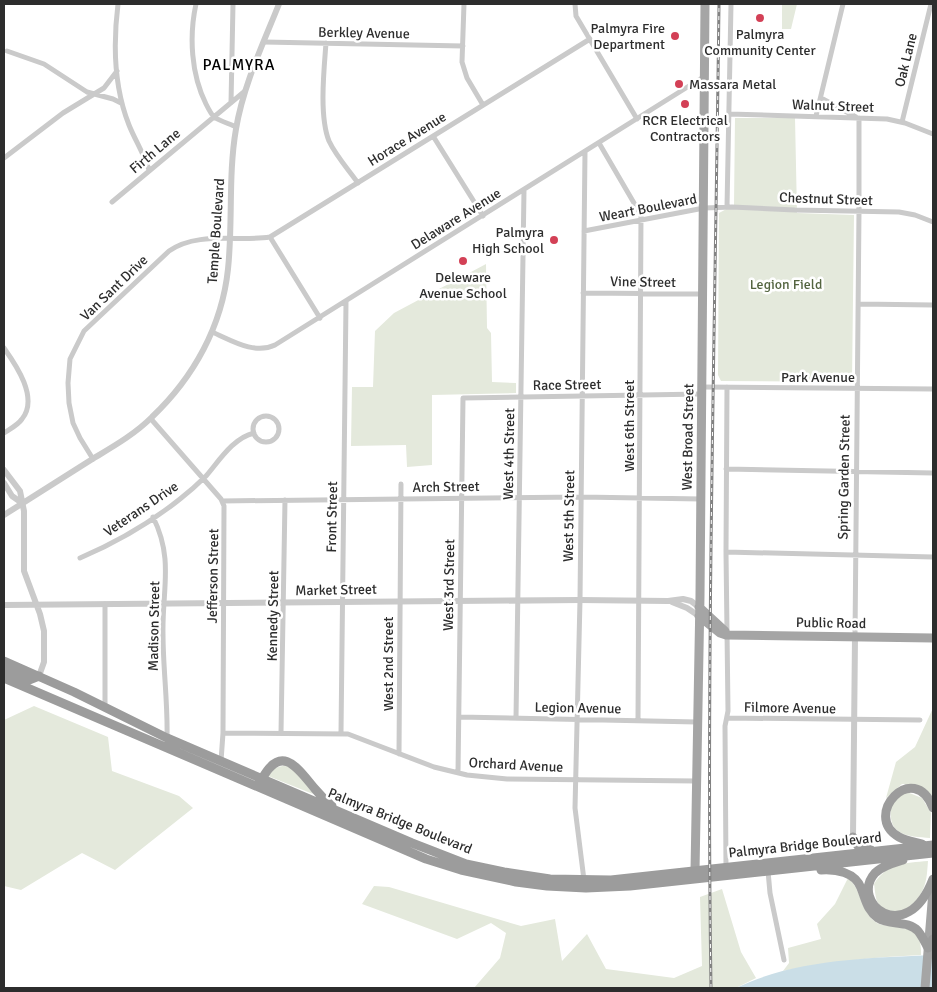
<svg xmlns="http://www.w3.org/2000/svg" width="937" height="992" font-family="Signika,sans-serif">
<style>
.green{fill:#e4e9dc}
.water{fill:#cadee7}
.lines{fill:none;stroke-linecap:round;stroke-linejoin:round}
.minor{stroke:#cacaca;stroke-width:5}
.tertiary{stroke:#cacaca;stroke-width:6}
.primary{stroke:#a5a5a5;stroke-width:9}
.trunk{stroke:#9c9c9c;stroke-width:9}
.rail-casing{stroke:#828282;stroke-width:3}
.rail{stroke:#fff;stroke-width:1;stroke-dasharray:4;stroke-linecap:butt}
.poi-dot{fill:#d34056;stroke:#fff;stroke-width:2}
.labels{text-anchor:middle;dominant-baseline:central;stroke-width:5;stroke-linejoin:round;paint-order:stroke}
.poi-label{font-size:14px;fill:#2d2d2d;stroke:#fff}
.street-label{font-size:14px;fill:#2d2d2d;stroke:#fff}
.park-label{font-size:14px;fill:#53643f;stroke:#fff}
.quarter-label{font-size:16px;letter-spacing:1px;fill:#000;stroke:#fff}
</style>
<rect width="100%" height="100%" fill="#fff"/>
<path class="green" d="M 782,4 L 797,4 L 791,29 L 782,29 Z
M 735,118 L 795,118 L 797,213 L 854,215 L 852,382 L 721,381 L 718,375 L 719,213 L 734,205 Z
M 486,264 L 487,328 L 491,333 L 492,382 L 516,383 L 516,393 L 432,395 L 432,465 L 407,467 L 406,445 L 351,446 L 352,387 L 373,387 L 375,331 L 394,313 Z
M 34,706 L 108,737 L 112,771 L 179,796 L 193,808 L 115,870 L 82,853 L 21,890 L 4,886 L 4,720 Z
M 933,708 L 933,797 L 917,785 L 902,784 L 886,798 L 896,762 L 915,747 Z
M 286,765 L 296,770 L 313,794 L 268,776 L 275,768 Z
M 907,792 L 922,798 L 931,813 L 930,838 C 920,837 906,837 898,831 C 889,825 888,806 896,798 C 899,796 904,794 907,792 Z
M 928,861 C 927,873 927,884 920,895 C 912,909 890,921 878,903 C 875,898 875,889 874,884 C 887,863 905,863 928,861 Z
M 848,878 C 863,891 860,912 877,923 C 881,925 885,925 889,926 C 911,929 922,930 921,955 C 874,957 829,962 783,971 L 789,963 L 788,948 L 821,939 L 817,924 L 835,904 Z
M 374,886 L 389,887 L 521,926 L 555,919 L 562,961 L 587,934 L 606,969 L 674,978 L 702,966 L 700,897 L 722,889 L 741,952 L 756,978 L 736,988 L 474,988 L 500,958 L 506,933 L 491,923 L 457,939 L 362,904 Z"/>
<path class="water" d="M 933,955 L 933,987 L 915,988 L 736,988 C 796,959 868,958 933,955 Z"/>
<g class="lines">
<path class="minor" d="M 118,4 C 113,44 114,87 129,125 C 135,140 144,154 149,170
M 196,4 C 189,36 191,74 206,104 C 208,108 211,114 214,117 C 220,121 230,124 236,127
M 464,4 L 462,62 L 467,78 L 483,105
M 575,4 L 576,16 L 637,119
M 264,42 L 463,46
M 326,43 C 324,70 319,116 329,141 C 336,156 348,169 358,183
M 7,51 L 44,64 L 87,92 L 113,99 L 121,103
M 821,98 L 856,117
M 231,103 L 233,4
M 729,114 L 887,119 L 905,123 L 933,134
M 816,116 L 843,4
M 902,122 L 931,4
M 433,136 L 483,216
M 599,143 L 641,215 L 638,720
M 4,158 L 63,113 L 104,88 L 117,71
M 112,202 L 245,91
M 727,207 L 731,4
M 584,231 L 704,208 L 732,207 L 795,210 L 899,212 L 915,215 L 933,222
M 270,237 L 320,318
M 583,293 L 703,294
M 859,304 L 933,305
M 212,332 C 231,340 254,355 275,345 L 705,76
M 4,348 C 16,365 39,398 22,419 C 18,425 10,429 4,433
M 702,387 L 933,389
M253 429a13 13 0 1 1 26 0a13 13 0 1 1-26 0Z
M 151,419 L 221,499 L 224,506 L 223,733 L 221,761
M 93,459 L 80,438 L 73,423 L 69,403 L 68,383 L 70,359 L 84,331 L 169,251 C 198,231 237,242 270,237 L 590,39
M 726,469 L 933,473
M 222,501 L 581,497 L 701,499
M 153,517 C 174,559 162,590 163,634 C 163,669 168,703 167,738
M 726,552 L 933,557
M 80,558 C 115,543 150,523 180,499 C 189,492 198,484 206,476 C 219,461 233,438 254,433
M 855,637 L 859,211 L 859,118
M 105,707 L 105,604
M 459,717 L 697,722
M 516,718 L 524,190
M 727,718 L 920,720
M 223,733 L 348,734 L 434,767 L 467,775 L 507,779 L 696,781
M 281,733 L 285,500
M 341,733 L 346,302
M 399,754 L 401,484
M 458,773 L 463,398 L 702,394
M 726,868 L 725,726 L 728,711 L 726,552 L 727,387
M 768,871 L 770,893 L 784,960
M 584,880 L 575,808 L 580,600 L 585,152"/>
<path class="tertiary" d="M 4,470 L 20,491 L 24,511 L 24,571 L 40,614 L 44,631 L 44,662 L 39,676
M 4,483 L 12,496 L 22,503
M 4,515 C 34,496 64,477 94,458 C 114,446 135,434 152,417 C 194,377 222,326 228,269 C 233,222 228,175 236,129 C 243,86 263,44 279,4
M 672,602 L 687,608 L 699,616
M 4,605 L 580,600 L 668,601 L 683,599 L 691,601 L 699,607
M 853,837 L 855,637"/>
<path class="primary" d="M 699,607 L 725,631
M 699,616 L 720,633 L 726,635 L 933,638
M 695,871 L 700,596 L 705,4
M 925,988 L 933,891"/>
<path class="trunk" d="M 4,661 L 74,692 L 167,738 L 412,843 L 466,864 L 504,872 L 550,879 L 611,880 L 933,845
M 4,670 L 29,680 L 39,676
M 4,678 L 426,859 L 461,870 L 516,882 L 547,886 L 586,888 L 630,886 L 933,853
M 262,779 C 282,742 299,770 315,789 C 320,795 326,801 332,806
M 853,837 L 858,846 L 871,850
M 922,844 C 915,842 906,841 899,837 C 861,816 914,758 933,808
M 903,860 C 893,863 882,866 875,873 C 849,902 906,949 933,879
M 821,870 C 836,869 855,872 861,888 C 866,900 867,910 878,918 C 890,926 908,920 918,931 C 922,936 925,942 928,948 L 933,939"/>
<g class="rail-casing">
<path id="rail" d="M 711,988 C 706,660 715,332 719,4"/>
</g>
<use href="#rail" class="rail"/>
</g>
<g class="poi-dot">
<circle cx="760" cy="18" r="5"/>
<circle cx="675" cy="36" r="5"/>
<circle cx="679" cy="84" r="5"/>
<circle cx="685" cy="104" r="5"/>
<circle cx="554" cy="240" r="5"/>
<circle cx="463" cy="261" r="5"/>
</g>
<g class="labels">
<g class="poi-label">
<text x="665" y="28" text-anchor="end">Palmyra Fire<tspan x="665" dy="16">Department</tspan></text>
<text x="760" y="34">Palmyra<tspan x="760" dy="16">Community Center</tspan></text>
<text x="689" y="84" text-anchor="start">Massara Metal</text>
<text x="685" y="120">RCR Electrical<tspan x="685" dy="16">Contractors</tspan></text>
<text x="544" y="232" text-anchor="end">Palmyra<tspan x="544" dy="16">High School</tspan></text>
<text x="463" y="277">Deleware<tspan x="463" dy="16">Avenue School</tspan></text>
</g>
<g class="street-label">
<text transform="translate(364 33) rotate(1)">Berkley Avenue</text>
<text transform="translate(906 60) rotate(-76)">Oak Lane</text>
<text transform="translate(833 106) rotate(2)">Walnut Street</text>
<text transform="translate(407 139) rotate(-32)">Horace Avenue</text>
<text transform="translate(155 151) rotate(-40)">Firth Lane</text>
<text transform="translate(826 199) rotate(2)">Chestnut Street</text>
<text transform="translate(648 208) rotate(-11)">Weart Boulevard</text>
<text transform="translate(456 219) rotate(-32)">Delaware Avenue</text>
<text transform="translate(216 231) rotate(-86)">Temple Boulevard</text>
<text transform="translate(643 282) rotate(1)">Vine Street</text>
<text transform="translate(114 288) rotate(-44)">Van Sant Drive</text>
<text x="818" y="377">Park Avenue</text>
<text transform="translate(567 385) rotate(-1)">Race Street</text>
<text transform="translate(629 426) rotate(-90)">West 6th Street</text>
<text transform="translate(688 437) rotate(-89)">West Broad Street</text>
<text transform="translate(509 454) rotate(-89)">West 4th Street</text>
<text transform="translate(844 477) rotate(-89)">Spring Garden Street</text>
<text transform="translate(446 487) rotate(-1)">Arch Street</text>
<text transform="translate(141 509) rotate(-34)">Veterans Drive</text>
<text transform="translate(569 516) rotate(-89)">West 5th Street</text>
<text transform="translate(332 517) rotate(-89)">Front Street</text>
<text transform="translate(213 576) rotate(-89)">Jefferson Street</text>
<text transform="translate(449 585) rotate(-89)">West 3rd Street</text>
<text transform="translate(336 590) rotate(-1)">Market Street</text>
<text transform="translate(273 616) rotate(-89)">Kennedy Street</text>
<text transform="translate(831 623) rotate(1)">Public Road</text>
<text transform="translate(154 626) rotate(-89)">Madison Street</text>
<text transform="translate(388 664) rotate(-90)">West 2nd Street</text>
<text transform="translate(578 708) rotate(1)">Legion Avenue</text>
<text transform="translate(790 708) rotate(1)">Filmore Avenue</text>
<text transform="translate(516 765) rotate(3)">Orchard Avenue</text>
<text transform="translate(400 821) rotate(22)">Palmyra Bridge Boulevard</text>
<text transform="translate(805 845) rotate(-6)">Palmyra Bridge Boulevard</text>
</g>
<g class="park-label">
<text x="786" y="284">Legion Field</text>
</g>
<g class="quarter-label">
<text x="239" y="65">PALMYRA</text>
</g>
</g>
<rect width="937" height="992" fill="none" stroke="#2d2d2d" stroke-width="10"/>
</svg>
